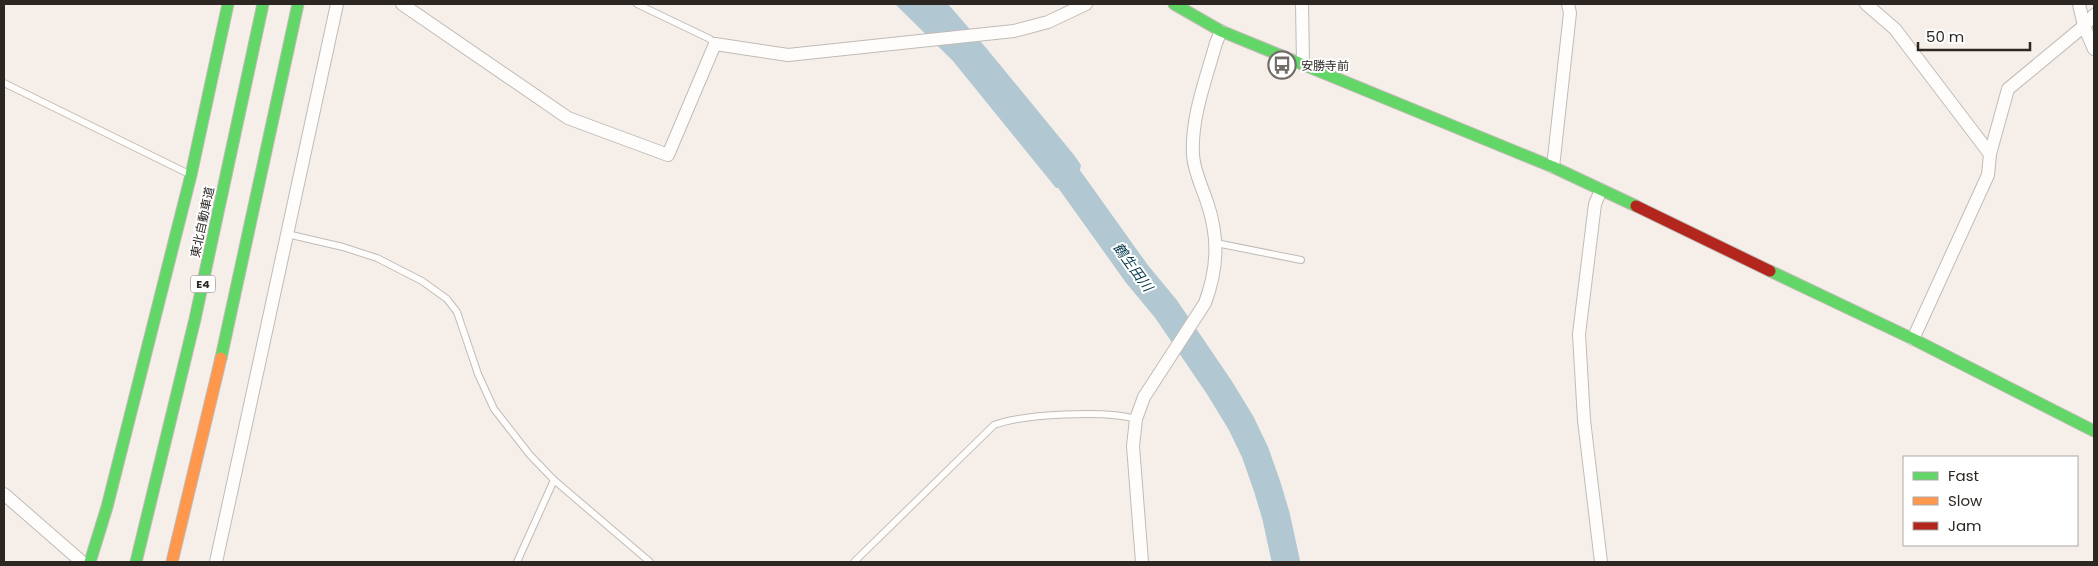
<svg xmlns="http://www.w3.org/2000/svg" width="2098" height="566" font-family="Poppins,'Noto Sans JP',sans-serif">
<style>
.water{fill:#b1c8d2}
.lines{fill:none;stroke-linecap:round;stroke-linejoin:round}
.river{stroke:#b1c8d2;stroke-width:28}
.lane-casing{stroke:#c1bbb6;stroke-width:8}
.street-casing{stroke:#c1bbb6;stroke-width:14}
.fast-casing{stroke:#c1bbb6;stroke-width:13}
.slow-casing{stroke:#c1bbb6;stroke-width:13}
.jam-casing{stroke:#c1bbb6;stroke-width:13}
.lane{stroke:#fefdfc;stroke-width:6}
.street{stroke:#fefdfc;stroke-width:12}
.fast{stroke:#63d668;stroke-width:11}
.slow{stroke:#ff974d;stroke-width:11}
.jam{stroke:#b3261e;stroke-width:11}
.labels{text-anchor:middle;dominant-baseline:central;stroke-width:4;stroke-linejoin:round;paint-order:stroke}
.shield{fill:#fff;stroke:#6b6865;stroke-width:1}
.shield-label{font-size:11px;font-weight:bold;fill:#2c2723}
.poi-label{font-size:12px;fill:#2c2723;stroke:#fff;text-anchor:start}
.street-label{font-size:12px;fill:#2c2723;stroke:#fff}
.water-label{font-size:14px;font-style:italic;fill:#05394c;stroke:#fff}
</style>
<rect width="100%" height="100%" fill="#f6efe9"/>
<path class="water" d="M 895,4 L 948,4 L 987,49 L 1074,155 L 1081,165 L 1076,188 L 1056,188 L 953,61 Z"/>
<g class="lines">
<path class="river" d="M 1054,158 L 1137,274 L 1166,309 L 1219,387 L 1241,423 L 1255,452 L 1267,486 L 1276,516 L 1286,562"/>
<g class="lane-casing">
<path id="lane" d="M 637,4 L 710,39 L 715,44
M 4,83 L 189,174
M 287,234 L 343,247 L 377,258 L 422,281 L 447,299 L 457,312 L 478,374 L 494,409 L 530,455 L 554,480 L 650,562
M 1216,243 L 1301,260
M 517,562 L 554,480
M 854,562 L 994,425 C 1023,414 1106,410 1136,419"/>
</g>
<g class="street-casing">
<path id="street" d="M 402,4 L 568,118 L 668,155 L 715,44 L 788,55 L 1014,31 L 1048,22 L 1086,4
M 1302,4 L 1303,64
M 1866,4 L 1895,29 L 1990,154
M 2079,4 L 2084,26 L 2094,49
M 1553,167 L 1570,13 L 1568,4
M 1913,339 L 1988,175 L 1990,154 L 2008,89 L 2084,26 L 2094,15
M 4,494 L 82,562
M 216,562 L 337,4
M 1142,562 L 1133,446 L 1136,419 L 1144,397 L 1205,303 C 1218,268 1219,237 1207,202 C 1202,187 1194,171 1193,155 C 1191,117 1206,79 1216,43 L 1221,31
M 1601,562 L 1584,420 L 1579,334 L 1595,204 L 1601,190"/>
</g>
<g class="fast-casing">
<path id="fast" d="M 1174,4 L 1221,31 L 1553,167 L 1636,206
M 1770,271 L 1913,339 L 2094,431
M 221,358 L 298,4
M 90,562 L 107,507 L 191,175 L 228,4
M 136,562 L 195,319 L 263,4"/>
</g>
<g class="slow-casing">
<path id="slow" d="M 172,562 L 221,358"/>
</g>
<g class="jam-casing">
<path id="jam" d="M 1636,206 L 1770,271"/>
</g>
<use href="#lane" class="lane"/>
<use href="#street" class="street"/>
<use href="#fast" class="fast"/>
<use href="#slow" class="slow"/>
<use href="#jam" class="jam"/>
</g>
<defs>
<g id="bus-ring" transform="scale(1.4375)"><circle r="9.5" fill="#fff" stroke="#736d68" stroke-width="1.5"/><path d="M-5-6H5V4H4V6H2V4H-2V6H-4V4H-5ZM-3.5-4V0h7V-4ZM-3.5 1.2v1.5H-2V1.2ZM2 1.2v1.5H3.5V1.2Z" fill="#736d68"/></g>
</defs>
<g fill-rule="evenodd">
<use href="#bus-ring" x="1282" y="65"/>
</g>
<g class="labels">
<rect class="shield" x="190.5" y="275.5" width="25" height="17" rx="4"/>
<g class="shield-label">
<text x="203" y="284">E4</text>
</g>
<g class="poi-label">
<text x="1301" y="65">安勝寺前</text>
</g>
<g class="street-label">
<text transform="translate(202 222) rotate(-78)">東北自動車道</text>
</g>
<g class="water-label">
<text transform="translate(1133 267) rotate(54)">鶴生田川</text>
</g>
</g>
<rect width="2098" height="566" fill="none" stroke="#2c2723" stroke-width="10"/>
<rect x="1903" y="456" width="175" height="90" fill="#ffffff" stroke="#aba9a7"/>
<rect x="1913" y="472" width="25" height="8" fill="#63d668" stroke="#aba9a7"/>
<text x="1948" y="481" font-size="15" fill="#2c2723">Fast</text>
<rect x="1913" y="497" width="25" height="8" fill="#ff974d" stroke="#aba9a7"/>
<text x="1948" y="506" font-size="15" fill="#2c2723">Slow</text>
<rect x="1913" y="522" width="25" height="8" fill="#b3261e" stroke="#aba9a7"/>
<text x="1948" y="531" font-size="15" fill="#2c2723">Jam</text>
<path d="M1918 42v8h112v-8" fill="none" stroke="#2c2723" stroke-width="2.5"/>
<text x="1926" y="42" font-size="15" fill="#2c2723" stroke="#ffffff" stroke-width="4" paint-order="stroke">50 m</text>
</svg>
